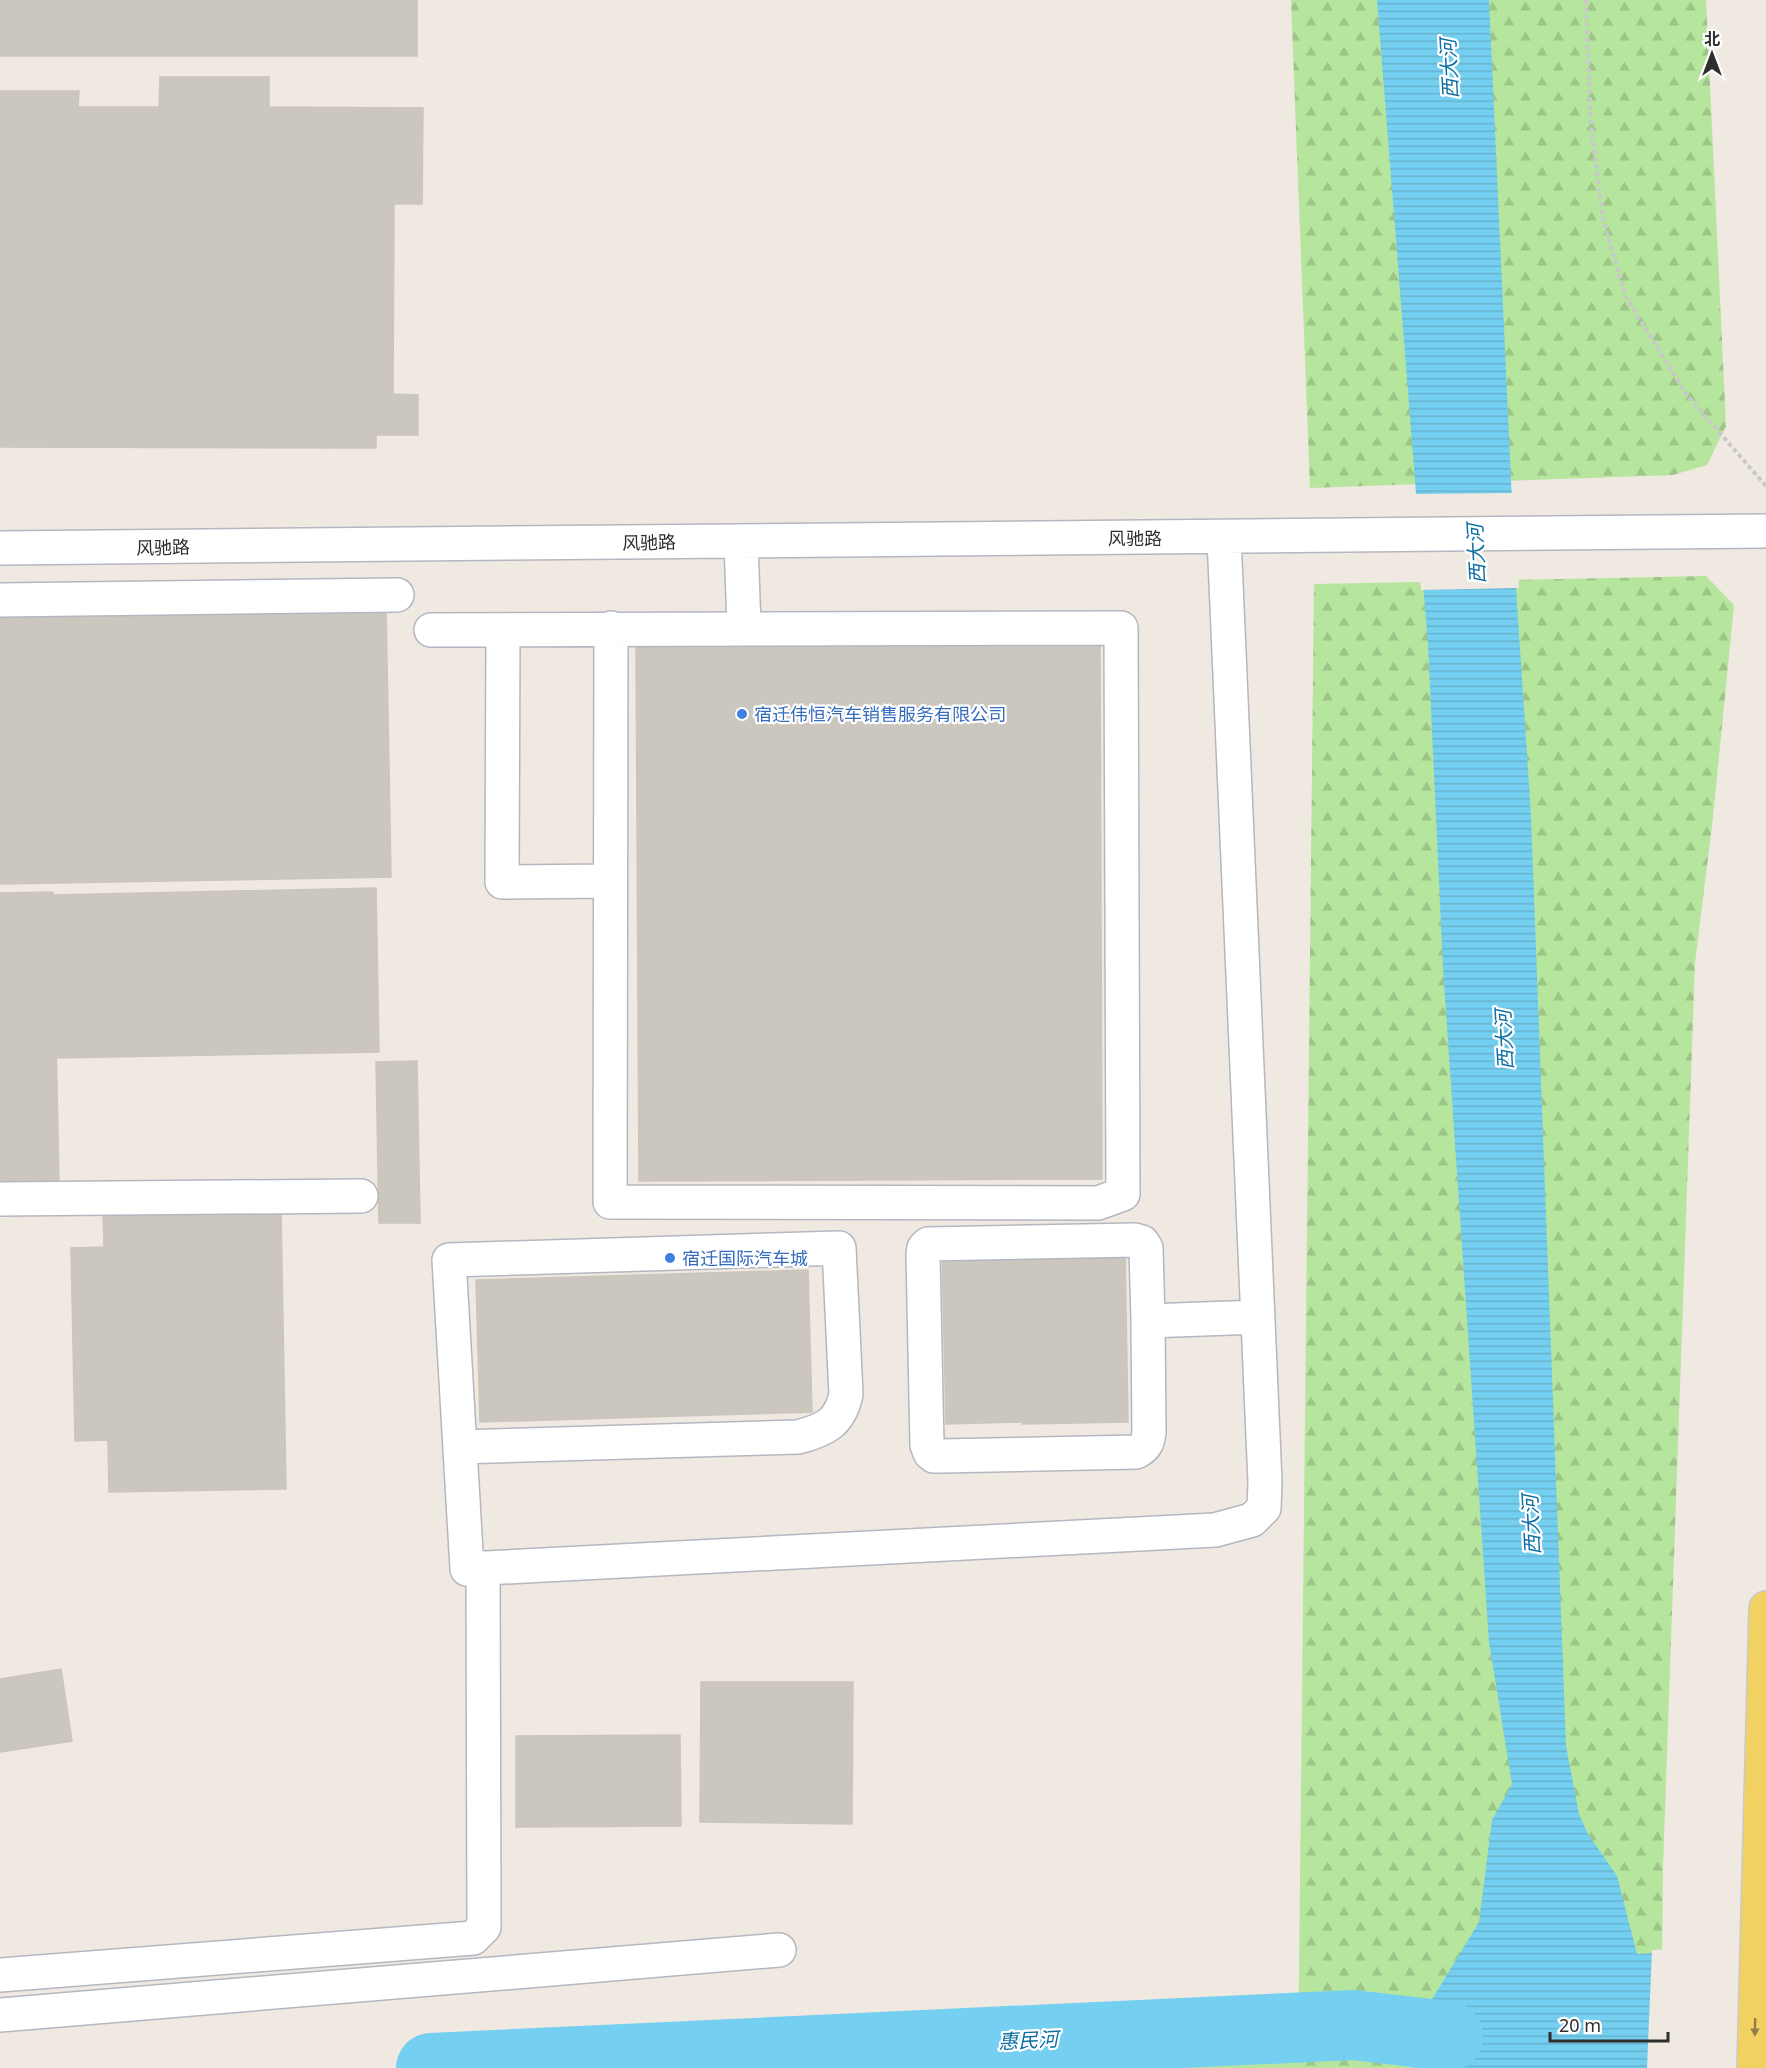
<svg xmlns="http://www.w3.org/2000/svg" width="1766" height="2068" font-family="'Noto Sans','Noto Sans SC',sans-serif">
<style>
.grass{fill:#b6e59e}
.forest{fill:url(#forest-firs)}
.water{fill:url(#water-rules)}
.pier{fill:#efe9e1}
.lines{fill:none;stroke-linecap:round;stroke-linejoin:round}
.river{stroke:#75cff0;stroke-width:70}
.building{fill:#cbc7bf;stroke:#cbc5ba;stroke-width:1.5}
.minor-casing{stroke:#b4b7c1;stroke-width:36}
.major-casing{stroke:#c9c9c9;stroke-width:36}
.path{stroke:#c9c9c9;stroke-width:4;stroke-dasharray:4.5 3;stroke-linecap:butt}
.minor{stroke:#fff;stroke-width:33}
.major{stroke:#f2d163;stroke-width:33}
.oneway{fill:#908048}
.shop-dot{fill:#3f7fe0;stroke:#fff;stroke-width:2}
.labels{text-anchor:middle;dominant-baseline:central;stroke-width:4.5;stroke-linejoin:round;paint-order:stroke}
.street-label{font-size:18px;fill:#2e2e2e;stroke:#fff}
.shop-label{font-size:18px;fill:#366cbe;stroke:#fff;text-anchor:start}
.water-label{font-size:20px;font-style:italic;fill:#0d6fa3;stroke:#fff}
</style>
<defs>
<pattern id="forest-firs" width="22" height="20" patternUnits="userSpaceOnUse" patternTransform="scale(1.5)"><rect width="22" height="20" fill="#b6e59e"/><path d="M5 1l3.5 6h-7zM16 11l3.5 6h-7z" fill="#9dc588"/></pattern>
<pattern id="water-rules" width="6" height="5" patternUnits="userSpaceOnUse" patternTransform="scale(1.5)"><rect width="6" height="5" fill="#75cff0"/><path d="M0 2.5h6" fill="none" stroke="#66b2ce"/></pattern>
</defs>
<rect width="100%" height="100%" fill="#efe9e1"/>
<path class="grass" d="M 1298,2052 L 1298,2068 L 987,2068 Z"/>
<path class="forest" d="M 1291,0 L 1706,0 L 1726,426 L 1707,465 L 1673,475 L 1310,488 Z
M 1706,576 L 1734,605 L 1713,817 L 1695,963 L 1663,1868 L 1661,2068 L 1298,2068 L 1314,584 Z"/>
<path class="water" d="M 1377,0 L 1489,0 L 1516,588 L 1531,815 L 1566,1746 L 1579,1814 L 1588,1834 L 1617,1876 L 1637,1954 L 1766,1947 L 1766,2068 L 1415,2068 L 1353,2025 L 1431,2001 L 1479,1922 L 1492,1820 L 1512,1784 L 1489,1642 L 1443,968 L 1428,645 Z"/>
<path class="pier" d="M 1514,493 L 1519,588 L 1421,590 L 1413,494 Z
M 1766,1944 L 1766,2068 L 1647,2068 L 1652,1950 Z"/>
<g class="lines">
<path class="river" d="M 431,2068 L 1353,2025 L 1448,2036"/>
</g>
<path class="building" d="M 0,0 L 417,0 L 417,56 L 0,56 Z
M 160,77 L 269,77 L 269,107 L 423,108 L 422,204 L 394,204 L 393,394 L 418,395 L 418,435 L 376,435 L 376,448 L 0,447 L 0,91 L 79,91 L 78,107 L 159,107 Z
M 386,606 L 391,877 L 0,884 L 0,613 Z
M 1100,642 L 1102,1179 L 639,1181 L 636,645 Z
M 376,888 L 379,1052 L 56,1058 L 53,895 Z
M 53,892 L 59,1183 L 0,1184 L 0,893 Z
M 417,1061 L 420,1223 L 379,1223 L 376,1062 Z
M 281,1210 L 286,1489 L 109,1492 L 108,1440 L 75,1441 L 71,1248 L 104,1247 L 103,1213 Z
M 1125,1247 L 1128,1422 L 1022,1424 L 1019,1250 Z
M 1019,1250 L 1022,1422 L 946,1424 L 942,1252 Z
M 808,1270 L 812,1412 L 480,1422 L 476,1280 Z
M 61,1669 L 72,1741 L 0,1752 L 0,1679 Z
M 701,1682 L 853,1682 L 852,1824 L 700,1822 Z
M 680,1735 L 681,1826 L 516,1827 L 516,1736 Z"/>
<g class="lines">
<g class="minor-casing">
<path id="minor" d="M 741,541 L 744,628
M 0,548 L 1766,531
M 0,600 L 397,595
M 431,630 L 1121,628 L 1123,1194 L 1098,1203 L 610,1202 L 611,628
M 503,630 L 502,882 L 610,881
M 0,1199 L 361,1196
M 1148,1321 L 1149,1432 C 1148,1442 1146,1447 1136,1452 L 941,1456 L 934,1456 L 930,1453 L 927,1445 L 923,1254 L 924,1248 L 928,1244 L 1135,1240 L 1142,1242 L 1146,1248 L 1148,1321 L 1258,1317
M 460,1447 L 798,1437 C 825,1430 840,1423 846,1394 L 839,1248 L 449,1260 L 467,1569 L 1215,1530 L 1252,1520 L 1264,1508 L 1265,1482 L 1224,537
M 0,1975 L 473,1938 L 484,1927 L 483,1568
M 0,2015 L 779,1950"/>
</g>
<g class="major-casing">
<path id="major" d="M 1754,2068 L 1766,1608"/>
</g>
<path class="path" d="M 1586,0 L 1591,126 L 1603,219 L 1626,297 L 1686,394 L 1766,486"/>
<use href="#minor" class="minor"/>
<use href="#major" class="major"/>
</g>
<defs><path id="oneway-solid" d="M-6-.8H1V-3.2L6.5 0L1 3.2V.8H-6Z" transform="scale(1.5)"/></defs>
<use class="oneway" href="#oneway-solid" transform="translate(1755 2027) rotate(91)"/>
<g class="shop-dot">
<circle cx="742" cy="714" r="6"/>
<circle cx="670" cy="1258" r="6"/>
</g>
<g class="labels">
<g class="street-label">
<text x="1135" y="538">风驰路</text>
<text transform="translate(649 542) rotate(-1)">风驰路</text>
<text transform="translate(163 547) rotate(-1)">风驰路</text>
</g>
<g class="shop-label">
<text x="754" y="714">宿迁伟恒汽车销售服务有限公司</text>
<text x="682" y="1258">宿迁国际汽车城</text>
</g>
<g class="water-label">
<text transform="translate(1449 69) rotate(-93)">西大河</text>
<text transform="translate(1476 554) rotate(-93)">西大河</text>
<text transform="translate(1504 1040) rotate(-93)">西大河</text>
<text transform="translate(1531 1525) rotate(-93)">西大河</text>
<text transform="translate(1028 2040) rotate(-3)">惠民河</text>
</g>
</g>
<g transform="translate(1712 54)" stroke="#ffffff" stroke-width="4.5" paint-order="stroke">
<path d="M0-4.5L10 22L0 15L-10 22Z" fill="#2e2e2e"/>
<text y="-9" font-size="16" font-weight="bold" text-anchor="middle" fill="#2e2e2e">北</text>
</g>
<path d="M1550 2032v9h118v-9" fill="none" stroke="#2e2e2e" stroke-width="3"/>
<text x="1559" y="2032" font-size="18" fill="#2e2e2e" stroke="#ffffff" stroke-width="4.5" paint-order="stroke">20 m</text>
</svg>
